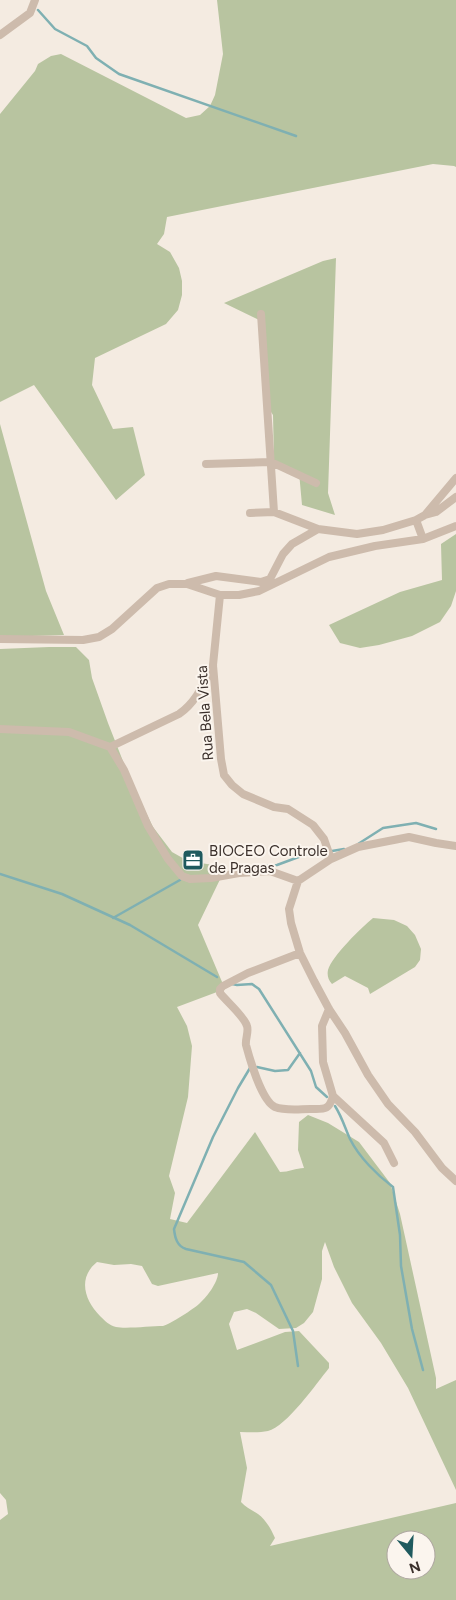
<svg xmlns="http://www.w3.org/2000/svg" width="456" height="1600" font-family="Figtree,sans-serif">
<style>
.green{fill:#b8c4a0;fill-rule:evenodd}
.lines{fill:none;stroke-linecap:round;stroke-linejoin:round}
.stream{stroke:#7fb0b2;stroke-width:2.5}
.minor{stroke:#cdbbac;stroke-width:8}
.labels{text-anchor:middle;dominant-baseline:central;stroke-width:4;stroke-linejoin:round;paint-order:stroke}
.street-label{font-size:15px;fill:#3b302b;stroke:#fbf5ee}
.poi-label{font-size:15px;fill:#3b302b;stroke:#fbf5ee;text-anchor:start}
</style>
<rect width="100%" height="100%" fill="#f4ebe1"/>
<path class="green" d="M 217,0 L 456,0 L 456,167 L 454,166 L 433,164 L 167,217 L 164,234 L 157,244 L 170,252 L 179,268 L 182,281 L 182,295 L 178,310 L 166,324 L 95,358 L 92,385 L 113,429 L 133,427 L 145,475 L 116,500 L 34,385 L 0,402 L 0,114 L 35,71 L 38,64 L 51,56 L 61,54 L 186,118 L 200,115 L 210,106 L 215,95 L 223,54 Z
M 336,258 L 328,493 L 335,515 L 302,505 L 299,472 L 274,460 L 273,415 L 269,409 L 263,322 L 224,303 L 323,261 Z
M 0,424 L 46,591 L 64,635 L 0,637 Z
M 456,534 L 456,591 L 451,606 L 440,622 L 412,636 L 379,645 L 360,648 L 340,643 L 329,625 L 400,592 L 442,580 L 441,544 Z
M 49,647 L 76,647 L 89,660 L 92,678 L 108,723 L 132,784 L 153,827 L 172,852 L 188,861 L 226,867 L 198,925 L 225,989 L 177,1007 L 187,1026 L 192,1046 L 188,1097 L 169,1176 L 175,1193 L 170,1219 L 187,1223 L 255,1132 L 280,1172 C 289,1172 296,1168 304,1168 L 298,1150 L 299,1122 L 308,1115 L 328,1123 L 359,1142 L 390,1183 L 400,1214 L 436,1378 L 436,1389 L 456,1380 L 456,1490 L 408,1388 L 381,1343 L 352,1303 L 334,1267 L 325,1242 L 322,1251 L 322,1279 L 313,1312 L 304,1323 L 296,1328 L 279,1329 L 256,1313 L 247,1309 L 234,1312 L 229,1324 L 237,1350 L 285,1332 L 299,1331 L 329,1363 L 329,1368 C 317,1383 286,1427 268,1431 C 259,1433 249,1432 240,1432 L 247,1468 L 241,1502 C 245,1507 252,1510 258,1514 C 266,1520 271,1529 275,1538 L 270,1546 L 456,1503 L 456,1600 L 0,1600 L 0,1520 L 8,1514 L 6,1500 L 0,1493 L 0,649 ZM 97,1262 L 114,1265 L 131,1264 L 142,1266 L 152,1284 L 158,1286 L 218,1273 C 218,1282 207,1297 200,1303 C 194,1309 170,1324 163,1326 C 151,1326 126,1329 116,1327 C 109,1325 105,1321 100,1316 C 85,1301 77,1278 97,1262 ZM 396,1540 L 426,1540 L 426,1570 L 396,1570 Z
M 373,918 L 394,920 L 407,926 L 415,935 L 421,949 L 420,960 L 415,967 L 370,994 L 368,988 L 345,976 L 332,984 C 328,980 327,975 328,970 C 332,956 362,927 373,918 Z"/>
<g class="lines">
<path class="stream" d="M 38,10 L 55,29 L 87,46 L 96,58 L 119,74 L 296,136
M 358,844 L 383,828 L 416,823 L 436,829
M 332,851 L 344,849
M 245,867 L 277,865 L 304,855 L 321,852
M 0,874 L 62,894 L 130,925 L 217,977
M 113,918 L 180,880
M 232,984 L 237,985 L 252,984 L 259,989 L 311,1071 L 316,1087 L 327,1097
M 257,1067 L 275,1071 L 288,1070 L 300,1053
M 250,1068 L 238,1088 L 213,1137 L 174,1229 C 175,1238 177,1246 186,1249 L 244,1262 L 271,1285 L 293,1331 L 298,1366
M 335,1106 C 342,1117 345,1128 350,1139 C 359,1157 377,1175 393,1187 L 400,1235 L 401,1266 L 412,1329 L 423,1370"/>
<path class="minor" d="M 0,35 L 30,13 L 35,0
M 261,314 L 274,512
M 206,464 L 271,462 L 316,483
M 250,513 L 274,512 L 318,529
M 425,515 L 436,512 L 456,497
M 423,539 L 416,520 L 425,515 L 456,478
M 188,583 L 216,576 L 261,582 L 270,579 L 283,554 L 292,544 L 318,529 L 357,534 L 383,530 L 416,520
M 220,595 L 213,665 L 221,759 L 224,775 L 232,785 L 243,794 L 274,807 L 288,809 L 313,825 L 324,839 L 331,859
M 0,639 L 83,640 L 99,637 L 112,629 L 157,588 L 169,584 L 187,584 L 220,595 L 239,595 L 259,591 L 329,557 L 375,546 L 423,539 L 456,526
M 0,729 L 69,732 L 110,747
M 110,747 L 124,770 L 148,826 L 168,859 L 182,876 L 190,879 L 211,878 L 239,873 L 270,871 L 298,881
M 110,747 L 179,714 C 196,702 203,685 213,666
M 456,846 L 436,843 L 409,837 L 358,847 L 331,859 L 298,881 L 289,909 L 291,923 L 300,953 L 314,981 L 329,1009 L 345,1033 L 368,1075 L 388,1104 L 415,1132 L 442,1168 L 456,1181
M 300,953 L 248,973 L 223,986 L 220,989 L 220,993 C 227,1002 244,1016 247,1026 C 249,1032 245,1039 246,1045 C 250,1060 262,1101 275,1107 C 285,1111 300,1109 310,1109 C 324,1109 329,1111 333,1096
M 329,1009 L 322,1026 L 323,1062 L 333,1096 L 384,1143 L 394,1163"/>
</g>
<defs>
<g id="office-square" transform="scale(1.125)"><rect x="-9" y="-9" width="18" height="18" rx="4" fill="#1f5a5e" stroke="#fbf5ee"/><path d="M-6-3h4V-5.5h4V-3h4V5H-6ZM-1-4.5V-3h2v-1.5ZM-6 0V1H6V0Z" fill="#fff"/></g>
</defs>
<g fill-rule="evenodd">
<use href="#office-square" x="193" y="860"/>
</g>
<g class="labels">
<g class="street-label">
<text transform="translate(205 713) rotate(-94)">Rua Bela Vista</text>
</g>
<g class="poi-label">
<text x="209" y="851">BIOCEO Controle<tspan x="209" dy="17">de Pragas</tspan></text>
</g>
</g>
<g transform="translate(411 1555) rotate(162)"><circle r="24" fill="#fbf5ee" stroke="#aea6a0"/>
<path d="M0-4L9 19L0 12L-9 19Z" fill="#1f5a5e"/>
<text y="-8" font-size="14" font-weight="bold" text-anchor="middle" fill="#3b302b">N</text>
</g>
</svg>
